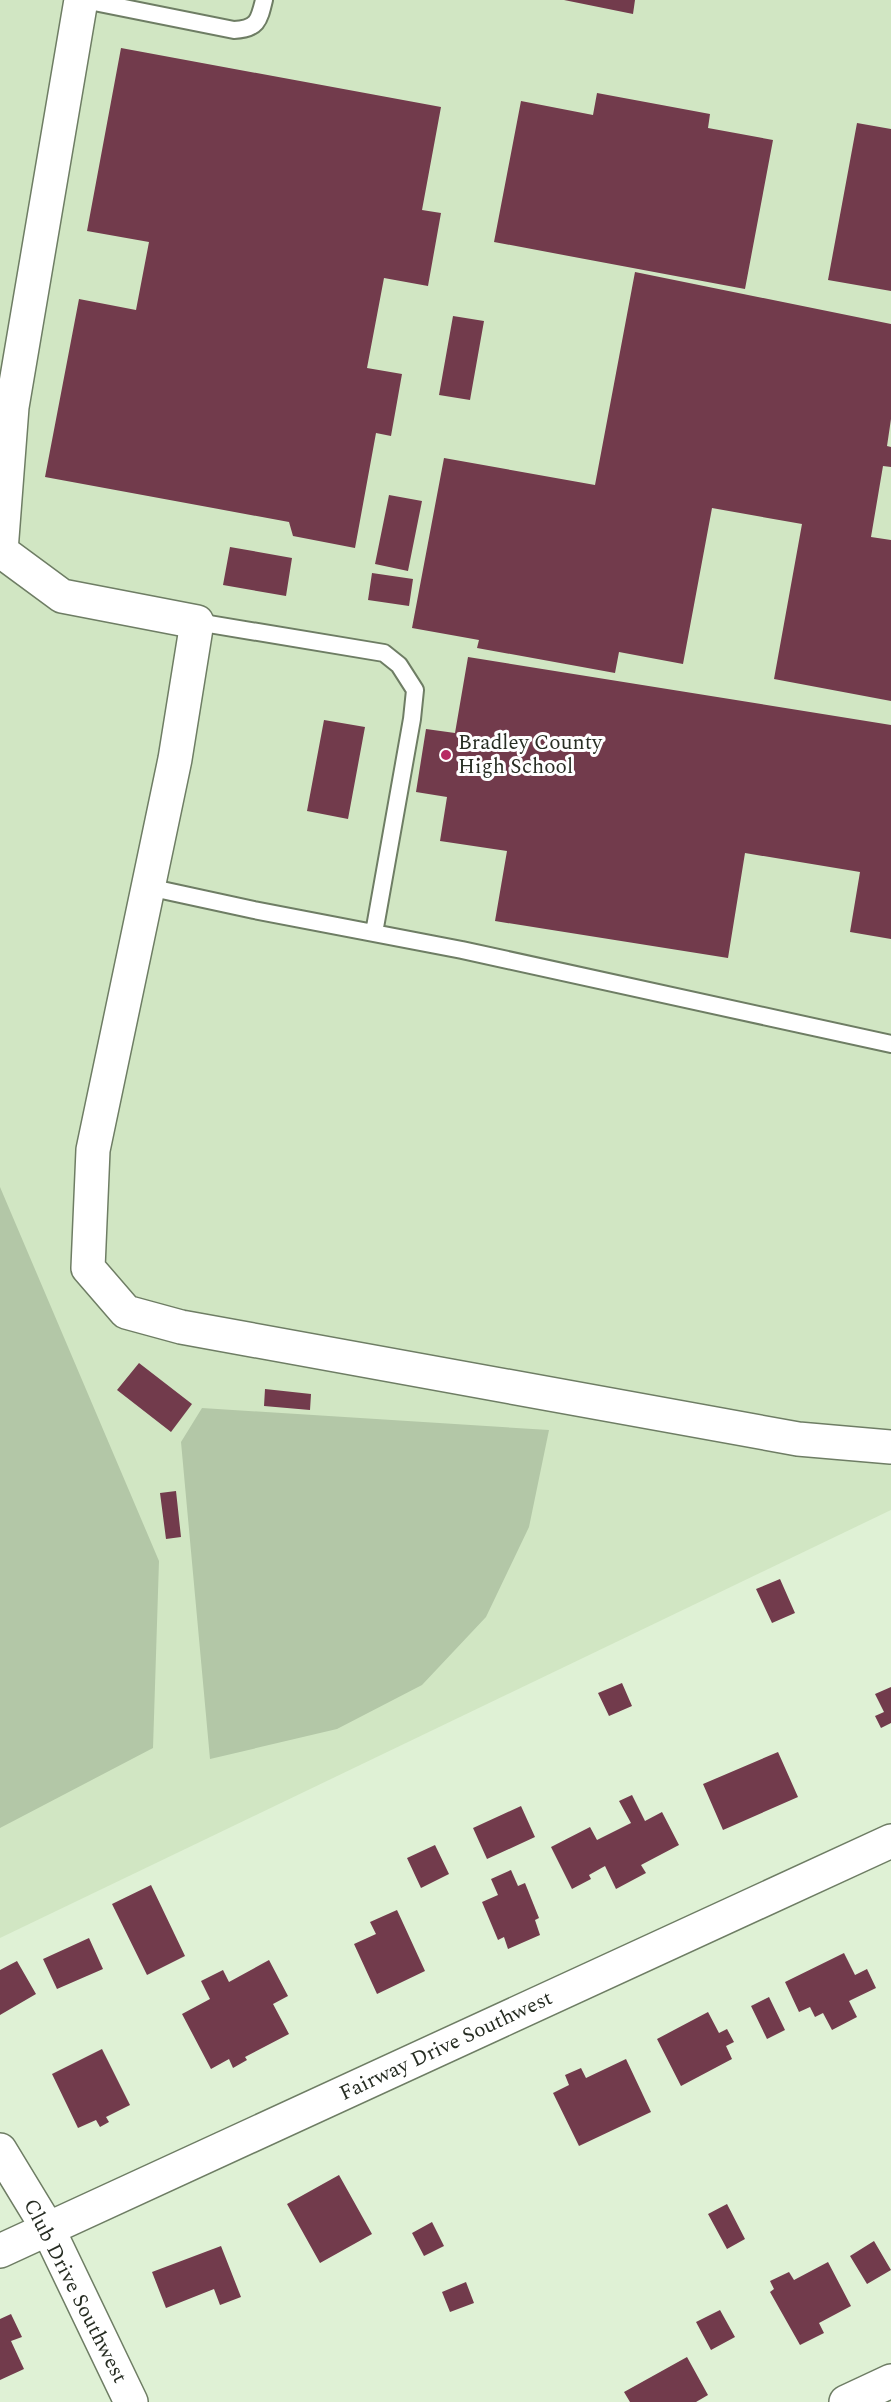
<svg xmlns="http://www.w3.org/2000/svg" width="891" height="2402" font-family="Spectral,serif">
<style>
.built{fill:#d1e6c3}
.pitch{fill:#b3c7a7}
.building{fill:#723b4c}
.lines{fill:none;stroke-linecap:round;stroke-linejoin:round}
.lane-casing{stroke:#6e7d64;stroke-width:20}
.street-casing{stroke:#6e7d64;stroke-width:36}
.lane{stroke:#fff;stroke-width:16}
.street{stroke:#fff;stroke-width:33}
.poi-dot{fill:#b72a62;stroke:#fff;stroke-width:2}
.labels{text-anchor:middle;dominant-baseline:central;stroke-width:6;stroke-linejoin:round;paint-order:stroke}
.poi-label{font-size:21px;fill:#272d23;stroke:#fff;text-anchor:start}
.street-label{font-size:21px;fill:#272d23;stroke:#fff}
</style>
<rect width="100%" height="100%" fill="#dff1d5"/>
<path class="built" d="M 0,0 L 891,0 L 891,1510 L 0,1938 Z"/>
<path class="pitch" d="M 0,1187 L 159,1561 L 153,1748 L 0,1828 Z
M 202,1408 L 549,1430 L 529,1527 L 486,1617 L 422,1685 L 337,1729 L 210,1759 L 181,1442 Z"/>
<path class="building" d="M 564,0 L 635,0 L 633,14 Z
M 121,48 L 441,107 L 422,210 L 441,213 L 428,286 L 384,278 L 367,368 L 402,374 L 391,436 L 376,433 L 355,548 L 293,536 L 289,522 L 45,477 L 79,299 L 136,310 L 149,242 L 87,231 Z
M 597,93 L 710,114 L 708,128 L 773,140 L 745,289 L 494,242 L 521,101 L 593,115 Z
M 857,123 L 891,129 L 891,291 L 828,280 Z
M 635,272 L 891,324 L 891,419 L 887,446 L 891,447 L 891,467 L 883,466 L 871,537 L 891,540 L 891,701 L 774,679 L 802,524 L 712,508 L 683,664 L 619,652 L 615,673 L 477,648 L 479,640 L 412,628 L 444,458 L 595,485 Z
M 453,316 L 484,321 L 470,400 L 439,395 Z
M 389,495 L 422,501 L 408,571 L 375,564 Z
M 230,547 L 292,558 L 286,596 L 223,585 Z
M 372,573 L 413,579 L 409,606 L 368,600 Z
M 468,657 L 891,725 L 891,939 L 850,932 L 860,872 L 745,853 L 728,958 L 495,921 L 507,851 L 440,841 L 447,797 L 416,792 L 426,729 L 455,733 Z
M 324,720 L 365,727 L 348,819 L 307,811 Z
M 139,1363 L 192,1404 L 171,1432 L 117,1390 Z
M 265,1389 L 311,1394 L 310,1410 L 264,1406 Z
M 176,1491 L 181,1537 L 166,1539 L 160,1493 Z
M 780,1579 L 795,1613 L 772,1623 L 756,1589 Z
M 622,1683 L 632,1706 L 609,1716 L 598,1693 Z
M 891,1687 L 891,1723 L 881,1728 L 875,1716 L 884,1712 L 875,1694 Z
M 778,1752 L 798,1797 L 723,1830 L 703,1784 Z
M 632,1795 L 645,1821 L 662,1812 L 679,1845 L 641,1865 L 646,1873 L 616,1889 L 605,1866 L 589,1875 L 591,1879 L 572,1889 L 551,1847 L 590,1827 L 597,1840 L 631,1823 L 619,1801 Z
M 521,1806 L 535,1837 L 487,1859 L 473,1828 Z
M 435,1845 L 449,1874 L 421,1888 L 407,1858 Z
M 511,1870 L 518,1886 L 525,1883 L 539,1918 L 535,1920 L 540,1935 L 508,1949 L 504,1937 L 498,1940 L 482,1902 L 498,1895 L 491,1879 Z
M 151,1885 L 185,1956 L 147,1975 L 112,1904 Z
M 397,1910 L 425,1971 L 377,1994 L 354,1944 L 376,1934 L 370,1922 Z
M 89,1938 L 103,1969 L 57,1989 L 43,1959 Z
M 844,1953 L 855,1975 L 867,1969 L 876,1988 L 849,2001 L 857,2017 L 832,2030 L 823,2013 L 815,2017 L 810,2007 L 799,2012 L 785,1982 Z
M 269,1960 L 288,1996 L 273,2004 L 289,2034 L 245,2057 L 247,2060 L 233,2068 L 229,2059 L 211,2069 L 182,2014 L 210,1999 L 201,1981 L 223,1970 L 229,1982 Z
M 17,1961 L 36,1994 L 0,2015 L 0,1970 Z
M 769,1997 L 785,2030 L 767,2039 L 751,2006 Z
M 708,2012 L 719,2033 L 727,2029 L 734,2042 L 726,2046 L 732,2059 L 681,2086 L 657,2039 Z
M 102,2049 L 130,2105 L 106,2117 L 109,2122 L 100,2127 L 96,2120 L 78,2128 L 52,2074 Z
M 626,2059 L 651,2112 L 579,2146 L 553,2093 L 569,2085 L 565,2075 L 581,2068 L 586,2078 Z
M 339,2175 L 372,2234 L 320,2263 L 287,2204 Z
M 727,2204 L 745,2239 L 727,2249 L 708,2214 Z
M 432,2222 L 444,2246 L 424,2256 L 412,2233 Z
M 874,2241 L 891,2270 L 867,2284 L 850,2256 Z
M 221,2246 L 241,2297 L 220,2305 L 214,2289 L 166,2308 L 152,2272 Z
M 828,2262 L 851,2306 L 819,2323 L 824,2333 L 800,2345 L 770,2292 L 774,2289 L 770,2281 L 789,2272 L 794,2280 Z
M 466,2282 L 474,2303 L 450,2312 L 442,2292 Z
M 720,2310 L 735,2337 L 711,2350 L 696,2322 Z
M 11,2314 L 22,2337 L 11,2341 L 24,2369 L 0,2380 L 0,2319 Z
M 687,2357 L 708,2395 L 696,2402 L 630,2402 L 624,2392 Z"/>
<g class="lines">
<g class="lane-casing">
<path id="lane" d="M 84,0 L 234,30 C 257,29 259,21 264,0
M 197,622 L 384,653 L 399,665 L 415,690 L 412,719 L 374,933
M 148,887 L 254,910 L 462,950 L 891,1044"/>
</g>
<g class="street-casing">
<path id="street" d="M 81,0 L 12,407 L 1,551 L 62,596 L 197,622 L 175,759 L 93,1150 L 88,1268 L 126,1312 L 181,1327 L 798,1439 L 891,1447
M 0,2150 L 48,2229 L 131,2402
M 0,2251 L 891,1841
M 846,2402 L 891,2381"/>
</g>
<use href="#lane" class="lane"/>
<use href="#street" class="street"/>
</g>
<circle class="poi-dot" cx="446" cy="755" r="6"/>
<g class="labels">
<g class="poi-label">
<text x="458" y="743">Bradley County<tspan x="458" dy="24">High School</tspan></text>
</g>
<g class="street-label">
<text transform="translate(446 2046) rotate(-25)">Fairway Drive Southwest</text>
<text transform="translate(75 2291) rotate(63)">Club Drive Southwest</text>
</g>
</g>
</svg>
